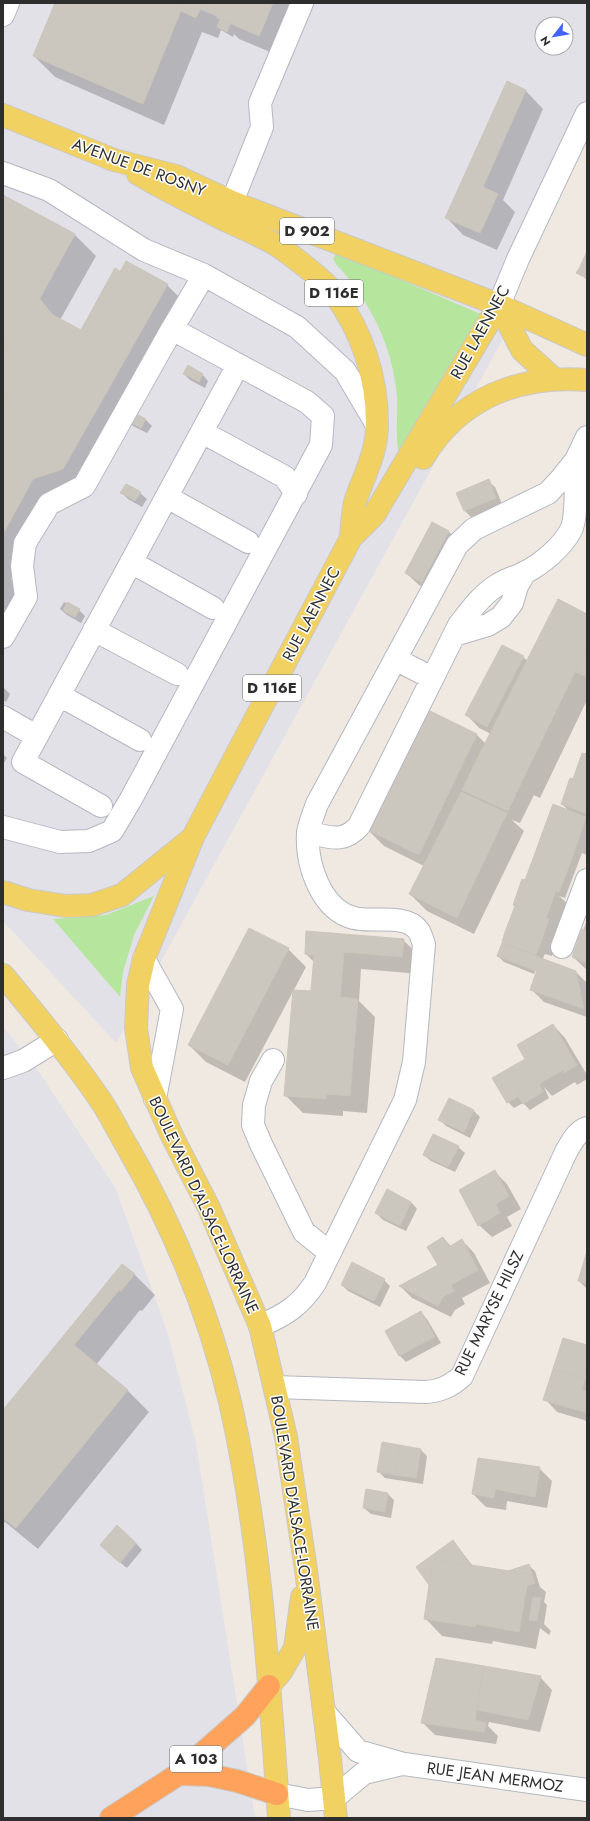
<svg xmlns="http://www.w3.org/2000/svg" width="590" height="1821" font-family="Jost,sans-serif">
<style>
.industrial{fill:#e3e1e8;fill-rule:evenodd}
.green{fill:#b6e59e}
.shadow{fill:#0003}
.building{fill:#cbc7bf;stroke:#cbc5ba}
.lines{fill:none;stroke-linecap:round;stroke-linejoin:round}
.minor-casing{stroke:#b4b7c1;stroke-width:24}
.major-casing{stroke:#c9c9c9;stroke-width:24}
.highway-casing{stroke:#c9c9c9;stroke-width:24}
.minor{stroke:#fff;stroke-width:22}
.major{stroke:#f2d163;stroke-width:22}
.highway{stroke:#ffa35c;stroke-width:22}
.labels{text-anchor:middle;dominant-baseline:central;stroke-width:3;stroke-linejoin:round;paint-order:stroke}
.shield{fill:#fff;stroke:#6d6d6d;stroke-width:1}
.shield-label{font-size:15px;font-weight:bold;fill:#2e2e2e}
.street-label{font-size:16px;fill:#2e2e2e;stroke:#fff}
</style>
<rect width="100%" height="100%" fill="#efe9e1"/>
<path class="industrial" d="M 3,3 L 587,3 L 587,113 L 499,307 L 515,317 L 116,1043 L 3,921 ZM 542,24 L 566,24 L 566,48 L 542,48 Z
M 3,1027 L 35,1066 L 115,1187 L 168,1334 L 196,1443 L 255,1818 L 3,1818 Z"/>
<path class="green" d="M 336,254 L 341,254 L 483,315 L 399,455 C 395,439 398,414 397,397 C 393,346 370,301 336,264 L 333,259 Z
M 154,896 L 134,935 L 123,972 L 120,997 L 53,919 L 106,915 Z"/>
<path class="shadow" d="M 56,3 L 303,3 L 280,56 L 239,39 L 234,34 L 233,37 L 221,30 L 218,38 L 202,32 L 164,125 L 55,77 L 34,56 Z
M 507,83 L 526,91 L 543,109 L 503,200 L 515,212 L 497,250 L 463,235 L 446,217 Z
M 3,197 L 75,235 L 96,256 L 60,320 L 81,331 L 121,273 L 167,285 L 188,306 L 85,490 L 54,500 L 11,578 L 20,610 L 3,641 Z
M 587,254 L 587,280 L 578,272 Z
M 184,374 L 202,374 L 208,381 L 205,388 L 190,380 Z
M 127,420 L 146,420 L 152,426 L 147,433 L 133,426 Z
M 488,481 L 495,487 L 502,504 L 471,517 L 465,511 L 457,493 Z
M 122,493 L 140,493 L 147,499 L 142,507 L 128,499 Z
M 432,523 L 449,532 L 461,544 L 435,594 L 419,585 L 406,573 Z
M 64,602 L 79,610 L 85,616 L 81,623 L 67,615 L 60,609 Z
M 587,616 L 587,700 L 540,798 L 534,795 L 520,823 L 512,820 L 524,831 L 474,934 L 427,911 L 410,894 L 424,866 L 384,846 L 367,829 L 424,710 L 477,735 L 486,744 L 491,734 L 479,728 L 467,715 L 523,657 L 528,661 Z
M 3,687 L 10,694 L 6,702 L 3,700 Z
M 587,752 L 587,855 L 582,853 L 565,898 L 559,896 L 568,904 L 561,932 L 552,956 L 545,954 L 542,960 L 576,972 L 587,983 L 587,1017 L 544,1002 L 531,989 L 541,961 L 539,961 L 534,974 L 504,962 L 498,956 L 516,907 L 514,905 L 529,882 L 526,879 L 570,812 L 562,804 L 573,781 L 583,754 L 586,755 Z
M 3,754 L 7,758 L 3,764 Z
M 587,920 L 587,970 L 573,957 Z
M 403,940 L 421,957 L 420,974 L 361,969 L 359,1001 L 375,1017 L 367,1113 L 343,1111 L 343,1116 L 303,1113 L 286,1096 L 312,992 L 314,962 L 306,954 Z
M 288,949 L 306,967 L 245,1082 L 206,1062 L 189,1045 Z
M 553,1025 L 565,1038 L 587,1075 L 587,1079 L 577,1085 L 575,1082 L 552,1096 L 544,1087 L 549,1098 L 530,1110 L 523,1103 L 514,1108 L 508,1102 L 526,1059 Z
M 450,1100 L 474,1111 L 480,1117 L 470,1138 L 446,1126 L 440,1120 Z
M 458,1147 L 465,1153 L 455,1172 L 431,1161 L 424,1155 Z
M 494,1171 L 507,1184 L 521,1209 L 507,1217 L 512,1226 L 492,1237 L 479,1225 Z
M 411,1202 L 417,1209 L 406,1231 L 383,1220 L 376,1213 Z
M 443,1238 L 451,1246 L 462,1240 L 474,1253 L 490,1283 L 462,1298 L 465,1304 L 455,1310 L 451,1317 L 412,1298 L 400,1286 L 439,1265 Z
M 587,1255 L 587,1289 L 579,1281 Z
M 134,1274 L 155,1295 L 142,1311 L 140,1310 L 96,1365 L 128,1391 L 149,1412 L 38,1549 L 5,1522 L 3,1524 L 3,1412 Z
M 384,1280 L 390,1286 L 380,1307 L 348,1291 L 342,1285 Z
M 420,1312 L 427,1319 L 441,1343 L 406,1362 L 400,1356 L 386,1331 Z
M 564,1339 L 587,1346 L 587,1421 L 557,1412 L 545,1399 Z
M 420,1449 L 427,1456 L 423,1484 L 385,1478 L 379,1472 Z
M 539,1468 L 552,1481 L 547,1508 L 507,1501 L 506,1510 L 486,1507 L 473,1494 Z
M 388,1494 L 394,1500 L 391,1518 L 371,1514 L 364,1508 Z
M 453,1541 L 473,1566 L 509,1572 L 528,1565 L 535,1571 L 540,1587 L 546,1592 L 544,1602 L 547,1605 L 544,1624 L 551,1631 L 549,1635 L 540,1628 L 536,1649 L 493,1641 L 492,1644 L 442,1636 L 425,1618 L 430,1585 L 417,1567 Z
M 136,1543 L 142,1550 L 127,1568 L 107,1552 Z
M 437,1659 L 540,1677 L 552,1690 L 540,1732 L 489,1722 L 488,1726 L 498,1736 L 496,1744 L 435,1735 L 422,1722 Z"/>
<path class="building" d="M 55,3 L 184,3 L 143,104 L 33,56 Z
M 184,3 L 203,3 L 196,18 L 181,11 Z
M 203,3 L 273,3 L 259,36 L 220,19 L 217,18 L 217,16 L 200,9 Z
M 220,19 L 230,24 L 227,32 L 217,27 Z
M 507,81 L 526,90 L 483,187 L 498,194 L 480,233 L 445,218 Z
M 3,195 L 75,234 L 33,311 L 27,308 L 3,352 Z
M 587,251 L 587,270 L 580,267 Z
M 126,261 L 168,284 L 63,469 L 33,479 L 3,534 L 3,405 L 40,337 L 75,356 Z
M 580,267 L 587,270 L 587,278 L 576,273 Z
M 115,268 L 121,272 L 75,356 L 40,337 L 3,405 L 3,352 L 27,308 L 33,311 L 39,298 L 53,315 L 81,330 Z
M 188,365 L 193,368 L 188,376 L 183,374 Z
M 193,368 L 203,374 L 199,382 L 188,376 Z
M 131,411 L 146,419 L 141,428 L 126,420 Z
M 489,479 L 496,498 L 464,511 L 456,493 Z
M 126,484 L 130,486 L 125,495 L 120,493 Z
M 130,486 L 141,492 L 135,501 L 125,495 Z
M 432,522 L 449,531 L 422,582 L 405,573 Z
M 558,599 L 587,614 L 587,647 L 522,781 L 477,759 Z
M 67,602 L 80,609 L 75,617 L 63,611 Z
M 502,645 L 524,656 L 487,727 L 465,715 Z
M 587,647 L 587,677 L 575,672 Z
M 424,708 L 477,734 L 419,855 L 366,829 Z
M 582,753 L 587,754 L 587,785 L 573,779 Z
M 477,759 L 522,781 L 508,811 L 462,790 Z
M 570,778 L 587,785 L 587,814 L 561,804 Z
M 461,792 L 507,813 L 457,918 L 409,894 Z
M 553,804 L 586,817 L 577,844 L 543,831 Z
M 543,831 L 577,844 L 568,869 L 534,856 Z
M 534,856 L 568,869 L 559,892 L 525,880 Z
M 522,879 L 556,891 L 546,918 L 513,905 Z
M 515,906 L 549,919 L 540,945 L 505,932 Z
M 249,928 L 289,948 L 228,1065 L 188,1045 Z
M 582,929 L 587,931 L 587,963 L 572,957 Z
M 306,931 L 404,939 L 402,957 L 344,952 L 340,997 L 358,999 L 350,1096 L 326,1094 L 326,1099 L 284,1096 L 293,990 L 311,991 L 314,955 L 305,954 Z
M 505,932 L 540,945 L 536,955 L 502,942 Z
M 502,943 L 541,958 L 536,971 L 497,956 Z
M 541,958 L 576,971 L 584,1009 L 530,990 Z
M 553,1024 L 577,1065 L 564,1073 L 563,1070 L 539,1084 L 517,1045 Z
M 525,1059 L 539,1084 L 521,1095 L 512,1080 L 498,1088 L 492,1078 Z
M 512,1080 L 521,1095 L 507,1103 L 498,1088 Z
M 539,1084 L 543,1092 L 523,1104 L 518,1096 Z
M 449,1098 L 474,1110 L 464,1132 L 438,1120 Z
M 433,1134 L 459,1146 L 448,1167 L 423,1155 Z
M 495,1170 L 509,1196 L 496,1204 L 500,1213 L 478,1226 L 459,1190 Z
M 387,1189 L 411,1202 L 400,1226 L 375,1213 Z
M 443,1237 L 449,1247 L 462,1239 L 478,1270 L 451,1285 L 454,1291 L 443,1297 L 438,1306 L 399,1286 L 438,1265 L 427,1247 Z
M 587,1251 L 587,1284 L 578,1281 Z
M 352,1262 L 385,1279 L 374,1301 L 341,1285 Z
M 122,1264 L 135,1274 L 121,1291 L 119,1290 L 74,1345 L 128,1390 L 16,1528 L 3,1518 L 3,1410 Z
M 421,1311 L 426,1320 L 412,1328 L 421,1344 L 399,1356 L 385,1331 Z
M 426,1320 L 435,1337 L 421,1344 L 412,1328 Z
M 563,1338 L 587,1345 L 586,1379 L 553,1369 Z
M 553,1369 L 585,1379 L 582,1390 L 587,1391 L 587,1413 L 543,1400 Z
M 382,1442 L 399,1445 L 395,1475 L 377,1472 Z
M 399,1445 L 421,1449 L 416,1478 L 395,1475 Z
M 478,1458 L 540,1467 L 535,1497 L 495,1489 L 494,1498 L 472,1494 Z
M 366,1489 L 388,1493 L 385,1512 L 363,1508 Z
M 117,1525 L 136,1543 L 120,1563 L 100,1545 Z
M 453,1540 L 471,1565 L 433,1559 L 429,1585 L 416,1567 Z
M 433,1559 L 529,1574 L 519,1632 L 476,1624 L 475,1627 L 424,1619 Z
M 529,1564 L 535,1583 L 526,1586 L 529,1574 L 508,1571 Z
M 533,1597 L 541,1598 L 537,1621 L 529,1620 Z
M 436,1658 L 484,1666 L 475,1720 L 486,1723 L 484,1732 L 421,1723 Z
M 484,1666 L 541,1676 L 528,1720 L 477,1710 Z"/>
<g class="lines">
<g class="minor-casing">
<path id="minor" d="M 3,15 L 8,3
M 3,173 L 49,190 L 144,250 L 204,275 L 172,329 L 84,486 L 49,504 L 25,543 L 22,566 L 26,597 L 3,637
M 232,202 L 262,127 L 260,103 L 302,3
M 204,275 L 297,327 L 345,371 L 377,425
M 499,305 L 518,259 L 587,113
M 202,432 L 285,477 L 296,494
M 167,497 L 248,542
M 131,562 L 213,608
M 94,630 L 177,674
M 454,635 L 488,625 L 501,617 L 512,603 L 517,586 L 525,572
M 395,659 L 432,678
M 59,695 L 140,740
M 3,717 L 36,736
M 101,806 L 23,762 L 238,365
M 3,827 L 60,842 L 89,841 L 112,831 L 131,799 L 321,445 L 323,416 L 307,402 L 172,329
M 308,832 C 329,837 343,844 359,826 L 459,625 C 471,610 482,594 499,584 C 507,579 516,577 524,573 C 542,564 562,547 571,530 C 578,516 575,476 576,460
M 562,947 L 587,880
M 144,959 L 172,1009 L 155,1099
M 273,1060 L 261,1081 L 254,1105 L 253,1125 L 261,1144 L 304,1232 L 330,1253
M 3,1068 L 23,1061 L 57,1040
M 260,1326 C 285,1315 300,1306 315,1283 L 405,1100 L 414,1062 L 424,944 C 422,940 421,933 418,930 C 405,913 372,923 354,918 C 321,910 306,864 308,833 C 309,824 314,813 317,804 L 457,545 L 474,529 L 548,493 L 560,480 L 576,460 L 587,437
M 275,1387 L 425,1392 C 441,1391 451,1386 462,1376 L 566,1152 C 571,1143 577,1131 587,1128
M 324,1712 L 358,1751 L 404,1764 L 587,1790
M 277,1794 L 308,1800 L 334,1798 L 364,1773 L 402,1764"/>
</g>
<g class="major-casing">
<path id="major" d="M 3,115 L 114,160 L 176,176 L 232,202 L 499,305 L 587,345
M 138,174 C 167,191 197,206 227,221 C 242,228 259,235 273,243 C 288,252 324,280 334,293 C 362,332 377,376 377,424 C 377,453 365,473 356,499 C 352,511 352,526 351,538
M 499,305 L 522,350 L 554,379
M 423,458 C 459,398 518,375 587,380
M 3,892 L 28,900 L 66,906 L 92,905 L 122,895 L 191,839
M 3,975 C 37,1016 71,1057 101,1101 C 111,1116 119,1133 128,1148 C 174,1228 209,1313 230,1402 C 261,1538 269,1679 279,1818
M 269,1686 L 281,1672 L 295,1648 L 302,1597
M 336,1818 L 330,1759 L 306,1570 L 286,1437 L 260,1326 L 209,1208 L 172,1136 L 142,1068 L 136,1028 L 138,985 L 144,959 L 193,837 L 351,538 L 374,515 L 499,305"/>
</g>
<g class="highway-casing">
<path id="highway" d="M 179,1774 L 209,1775 L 237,1781 L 277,1794
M 111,1818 L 179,1774 L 245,1716 L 269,1686"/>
</g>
<use href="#minor" class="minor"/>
<use href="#major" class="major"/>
<use href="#highway" class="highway"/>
</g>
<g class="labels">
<g class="shield">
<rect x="280" y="218" width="54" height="26" rx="3"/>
<rect x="305" y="280" width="58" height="26" rx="3"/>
<rect x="243" y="675" width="58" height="26" rx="3"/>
<rect x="170" y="1746" width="52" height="26" rx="3"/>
</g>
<g class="shield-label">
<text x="307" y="231">D 902</text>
<text x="334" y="293">D 116E</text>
<text x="272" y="688">D 116E</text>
<text x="196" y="1759">A 103</text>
</g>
<g class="street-label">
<text transform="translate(139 167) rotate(20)">AVENUE DE ROSNY</text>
<text transform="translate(480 332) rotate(-61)">RUE LAENNEC</text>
<text transform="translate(311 614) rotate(-62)">RUE LAENNEC</text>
<text transform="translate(204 1205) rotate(65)">BOULEVARD D'ALSACE-LORRAINE</text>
<text transform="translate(489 1313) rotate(-64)">RUE MARYSE HILSZ</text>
<text transform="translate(295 1513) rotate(81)">BOULEVARD D'ALSACE-LORRAINE</text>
<text transform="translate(495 1777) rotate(8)">RUE JEAN MERMOZ</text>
</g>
</g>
<rect width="590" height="1821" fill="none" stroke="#2e2e2e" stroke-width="8"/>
<g transform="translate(554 36) rotate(239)"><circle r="19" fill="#ffffff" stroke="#ababab"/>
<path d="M0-3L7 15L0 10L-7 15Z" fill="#4264fb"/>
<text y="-6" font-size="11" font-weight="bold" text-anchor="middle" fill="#2e2e2e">N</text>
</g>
</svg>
